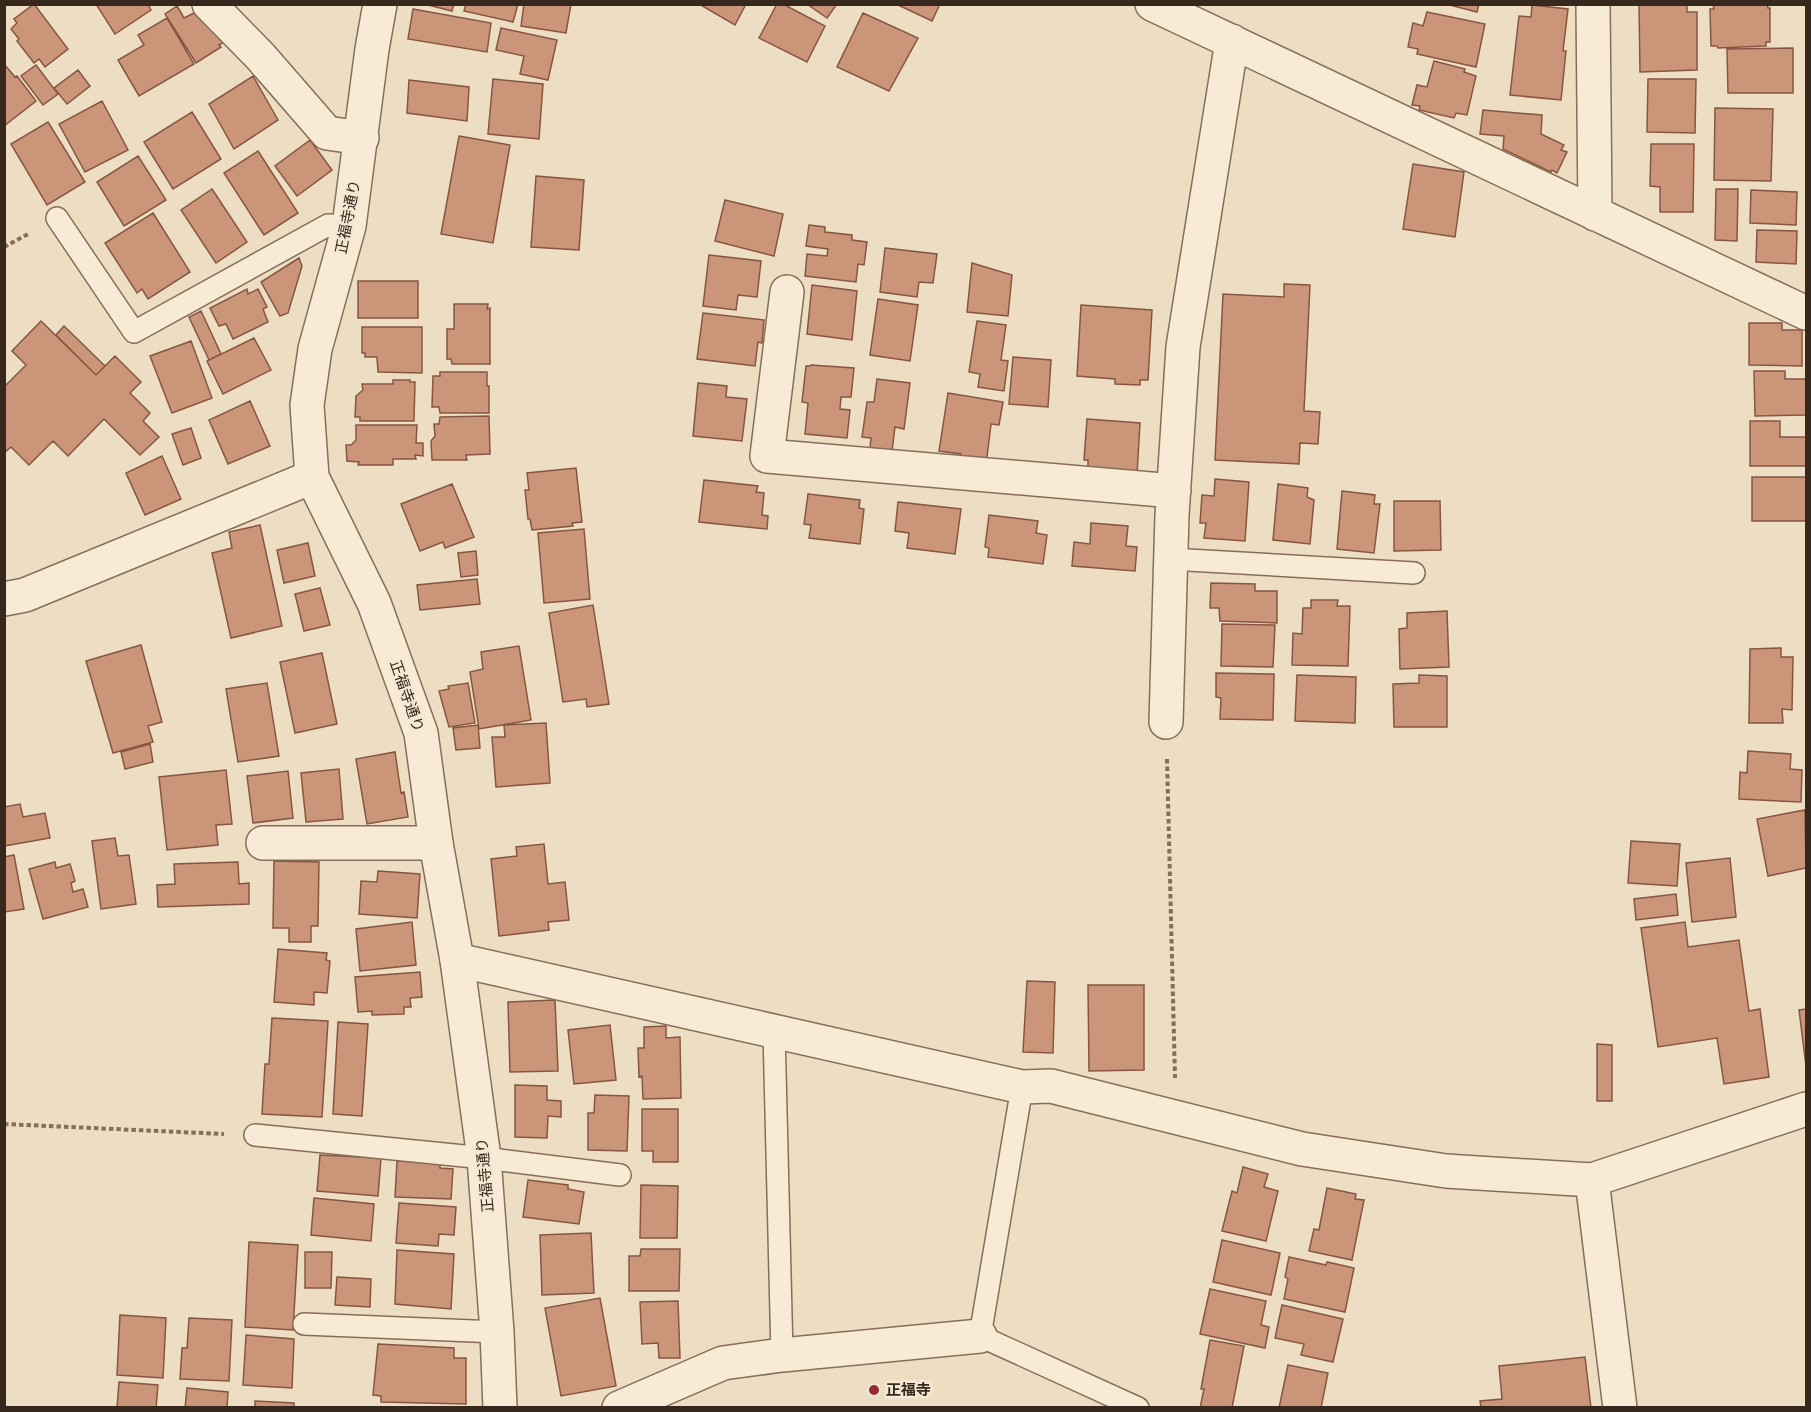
<svg xmlns="http://www.w3.org/2000/svg" width="1811" height="1412" font-family="'Roboto Serif','Noto Sans JP',serif">
<style>
.building{fill:#cb957a;stroke:#865641;stroke-width:1.5}
.lines{fill:none;stroke-linecap:round;stroke-linejoin:round}
.service-casing{stroke:#876e5a;stroke-width:24}
.minor-casing{stroke:#876e5a;stroke-width:36}
.tertiary-casing{stroke:#876e5a;stroke-width:36}
.path{stroke:#876e5a;stroke-width:4;stroke-dasharray:4.5 3;stroke-linecap:butt}
.service{stroke:#f8ebd6;stroke-width:21}
.minor{stroke:#f8ebd6;stroke-width:33}
.tertiary{stroke:#f8ebd6;stroke-width:33}
.poi-dot{fill:#952c35;stroke:#f5e8d3;stroke-width:2}
.labels{text-anchor:middle;dominant-baseline:central;stroke-width:5;stroke-linejoin:round;paint-order:stroke}
.street-label{font-size:15px;fill:#37281e;stroke:#f5e8d3}
.poi-label{font-size:15px;font-weight:bold;fill:#37281e;stroke:#f5e8d3;text-anchor:start}
</style>
<rect width="100%" height="100%" fill="#edddc3"/>
<path class="building" d="M 34,4 L 68,49 L 45,67 L 39,59 L 34,63 L 17,41 L 19,39 L 11,29 L 17,23 L 14,19 Z
M 96,4 L 148,4 L 151,10 L 115,34 Z
M 424,4 L 454,4 L 452,11 Z
M 466,4 L 518,4 L 513,22 L 464,11 Z
M 524,4 L 571,4 L 566,33 L 521,26 Z
M 699,4 L 746,4 L 735,25 Z
M 777,4 L 783,4 L 825,26 L 807,62 L 759,38 Z
M 807,4 L 837,4 L 827,18 Z
M 896,4 L 940,4 L 932,21 Z
M 1446,4 L 1479,4 L 1477,12 Z
M 1639,4 L 1687,4 L 1687,12 L 1697,12 L 1697,70 L 1640,72 Z
M 1713,4 L 1767,4 L 1768,8 L 1770,8 L 1770,42 L 1766,42 L 1766,46 L 1718,48 L 1717,46 L 1711,46 L 1710,9 L 1714,9 Z
M 1532,5 L 1568,9 L 1563,51 L 1566,51 L 1561,100 L 1510,95 L 1519,16 L 1531,17 Z
M 177,6 L 184,18 L 194,13 L 214,29 L 224,42 L 219,45 L 221,47 L 196,63 L 165,14 Z
M 413,9 L 491,23 L 487,52 L 408,39 Z
M 1427,12 L 1485,24 L 1476,67 L 1417,54 L 1418,49 L 1408,47 L 1413,23 L 1423,26 Z
M 863,13 L 918,38 L 889,91 L 837,67 Z
M 167,18 L 194,64 L 139,96 L 118,60 L 144,45 L 138,35 Z
M 501,28 L 557,40 L 548,80 L 520,74 L 524,56 L 496,50 Z
M 1793,48 L 1793,93 L 1728,93 L 1727,49 Z
M 1434,61 L 1465,69 L 1464,72 L 1476,76 L 1467,115 L 1456,113 L 1454,118 L 1419,110 L 1420,106 L 1412,105 L 1417,85 L 1427,87 Z
M 4,64 L 15,77 L 17,76 L 36,101 L 4,126 Z
M 36,65 L 58,94 L 43,105 L 21,76 Z
M 78,70 L 90,86 L 67,104 L 54,88 Z
M 253,76 L 278,120 L 234,149 L 209,104 Z
M 493,79 L 543,84 L 539,139 L 488,134 Z
M 1648,79 L 1696,79 L 1695,133 L 1647,132 Z
M 409,80 L 469,87 L 467,121 L 407,113 Z
M 102,101 L 128,150 L 85,172 L 59,124 Z
M 1715,108 L 1773,109 L 1771,181 L 1714,180 Z
M 1483,110 L 1542,115 L 1541,134 L 1564,145 L 1561,150 L 1567,152 L 1557,173 L 1552,170 L 1551,172 L 1503,149 L 1504,136 L 1480,134 Z
M 192,112 L 221,159 L 173,189 L 144,142 Z
M 48,122 L 85,182 L 47,205 L 11,144 Z
M 459,136 L 510,145 L 493,243 L 441,234 Z
M 310,140 L 332,170 L 297,196 L 275,166 Z
M 1651,144 L 1694,144 L 1693,212 L 1660,212 L 1660,187 L 1650,186 Z
M 258,151 L 298,213 L 264,235 L 224,173 Z
M 138,156 L 166,200 L 124,226 L 97,182 Z
M 1413,164 L 1464,172 L 1455,237 L 1403,229 Z
M 536,176 L 584,180 L 579,250 L 531,247 Z
M 212,189 L 247,242 L 216,263 L 181,210 Z
M 1716,189 L 1738,189 L 1737,241 L 1715,240 Z
M 1751,190 L 1797,192 L 1796,225 L 1750,223 Z
M 725,200 L 783,214 L 774,256 L 715,241 Z
M 153,213 L 190,272 L 148,299 L 142,289 L 137,293 L 105,243 Z
M 809,225 L 825,227 L 825,232 L 852,235 L 852,240 L 867,242 L 864,265 L 858,264 L 856,282 L 805,276 L 807,254 L 827,256 L 828,249 L 806,246 Z
M 1757,230 L 1797,231 L 1796,264 L 1756,262 Z
M 885,248 L 937,254 L 933,283 L 919,282 L 917,297 L 880,292 Z
M 709,255 L 761,261 L 757,297 L 738,295 L 736,310 L 703,306 Z
M 299,258 L 302,266 L 288,313 L 280,316 L 261,282 Z
M 972,263 L 1012,275 L 1008,316 L 967,312 Z
M 358,281 L 418,281 L 418,318 L 358,318 Z
M 1284,284 L 1310,285 L 1304,411 L 1320,412 L 1318,444 L 1300,443 L 1299,464 L 1215,460 L 1223,294 L 1284,297 Z
M 812,285 L 857,291 L 852,340 L 807,334 Z
M 247,289 L 248,294 L 258,289 L 267,307 L 263,309 L 268,322 L 233,339 L 226,324 L 219,326 L 210,308 Z
M 878,299 L 918,305 L 910,361 L 870,355 Z
M 454,304 L 488,304 L 487,309 L 490,308 L 490,364 L 452,364 L 451,359 L 447,359 L 447,329 L 454,329 Z
M 1081,305 L 1152,310 L 1148,380 L 1140,380 L 1140,385 L 1115,384 L 1115,379 L 1077,376 Z
M 201,311 L 221,354 L 209,360 L 189,317 Z
M 703,313 L 764,320 L 762,343 L 758,342 L 755,366 L 697,359 Z
M 41,321 L 96,375 L 115,356 L 141,382 L 130,393 L 150,413 L 143,421 L 159,437 L 140,455 L 104,419 L 68,456 L 53,441 L 29,465 L 11,447 L 4,453 L 4,387 L 26,365 L 12,351 Z
M 977,321 L 1006,325 L 1001,360 L 1008,361 L 1004,391 L 978,387 L 980,374 L 969,372 Z
M 1749,323 L 1782,323 L 1782,330 L 1802,330 L 1802,366 L 1749,365 Z
M 64,326 L 105,366 L 96,375 L 56,335 Z
M 362,327 L 422,327 L 422,373 L 378,372 L 377,357 L 365,357 L 365,353 L 362,353 Z
M 254,338 L 271,370 L 223,394 L 207,361 Z
M 191,341 L 212,398 L 172,413 L 150,356 Z
M 1013,357 L 1051,360 L 1048,407 L 1009,404 Z
M 811,365 L 854,368 L 851,397 L 841,397 L 840,409 L 850,410 L 847,438 L 805,434 L 808,403 L 802,402 L 806,366 L 810,366 Z
M 1754,371 L 1785,371 L 1785,379 L 1806,379 L 1806,415 L 1755,416 Z
M 440,372 L 487,372 L 487,386 L 489,386 L 489,413 L 440,413 L 439,407 L 432,407 L 433,376 L 440,376 Z
M 877,379 L 910,383 L 904,429 L 895,427 L 892,451 L 870,448 L 871,438 L 862,437 L 867,402 L 874,402 Z
M 393,380 L 410,380 L 410,382 L 415,382 L 414,421 L 360,421 L 360,417 L 355,417 L 356,396 L 363,390 L 362,384 L 393,384 Z
M 698,383 L 727,386 L 726,397 L 747,399 L 742,441 L 693,436 Z
M 948,393 L 1003,402 L 999,425 L 991,424 L 986,465 L 960,462 L 961,454 L 939,451 Z
M 250,401 L 270,446 L 228,464 L 209,420 Z
M 489,416 L 490,454 L 466,455 L 467,460 L 432,460 L 431,441 L 435,436 L 434,424 L 439,424 L 440,417 Z
M 1087,419 L 1140,423 L 1137,475 L 1088,471 L 1088,460 L 1084,460 Z
M 1750,421 L 1780,421 L 1780,437 L 1806,437 L 1806,466 L 1750,466 Z
M 356,425 L 417,425 L 416,443 L 423,443 L 423,456 L 415,455 L 416,459 L 393,459 L 393,465 L 358,465 L 359,462 L 347,461 L 346,445 L 351,445 L 356,440 Z
M 191,428 L 201,458 L 183,465 L 172,434 Z
M 162,456 L 181,499 L 145,515 L 126,473 Z
M 576,468 L 582,522 L 572,523 L 573,526 L 532,530 L 530,519 L 528,519 L 525,490 L 529,490 L 527,473 Z
M 1752,477 L 1806,477 L 1806,521 L 1752,521 Z
M 1215,479 L 1249,482 L 1245,541 L 1204,538 L 1206,523 L 1200,523 L 1202,495 L 1214,496 Z
M 704,480 L 758,486 L 756,492 L 764,493 L 762,515 L 768,516 L 767,529 L 699,522 Z
M 452,484 L 474,537 L 445,548 L 443,542 L 420,551 L 401,504 Z
M 1278,484 L 1308,488 L 1307,497 L 1314,500 L 1310,544 L 1273,540 Z
M 1342,491 L 1375,495 L 1374,504 L 1380,504 L 1374,553 L 1337,549 Z
M 808,494 L 860,500 L 859,508 L 864,509 L 860,544 L 809,538 L 811,525 L 804,524 Z
M 1394,501 L 1440,501 L 1441,550 L 1394,551 Z
M 898,502 L 961,509 L 955,554 L 907,548 L 909,533 L 895,531 Z
M 989,515 L 1038,521 L 1036,533 L 1047,535 L 1043,564 L 988,557 L 989,548 L 985,547 Z
M 1091,523 L 1128,526 L 1126,546 L 1137,547 L 1135,571 L 1072,566 L 1074,542 L 1090,544 Z
M 260,525 L 282,626 L 231,638 L 212,553 L 232,548 L 229,532 Z
M 584,529 L 590,599 L 544,603 L 538,533 Z
M 308,543 L 315,576 L 284,583 L 277,550 Z
M 476,551 L 478,575 L 461,577 L 458,553 Z
M 477,579 L 480,604 L 420,610 L 417,585 Z
M 1211,583 L 1255,584 L 1255,591 L 1277,591 L 1277,623 L 1220,621 L 1219,608 L 1210,608 Z
M 320,588 L 330,625 L 304,631 L 295,594 Z
M 1311,600 L 1338,600 L 1337,606 L 1350,606 L 1348,666 L 1292,665 L 1293,633 L 1302,634 L 1303,608 L 1311,608 Z
M 593,605 L 609,704 L 587,707 L 586,699 L 563,702 L 549,613 Z
M 1447,611 L 1449,667 L 1400,669 L 1399,629 L 1407,628 L 1407,613 Z
M 1222,624 L 1275,625 L 1273,667 L 1221,666 Z
M 141,645 L 162,722 L 148,726 L 153,742 L 113,753 L 86,661 Z
M 519,646 L 531,720 L 479,729 L 470,672 L 483,669 L 481,652 Z
M 1781,648 L 1781,657 L 1793,657 L 1792,710 L 1782,709 L 1783,723 L 1749,723 L 1750,649 Z
M 322,653 L 337,724 L 295,733 L 280,662 Z
M 1216,673 L 1274,674 L 1273,720 L 1220,719 L 1221,698 L 1216,697 Z
M 1297,675 L 1356,677 L 1355,723 L 1295,721 Z
M 1419,675 L 1447,676 L 1447,727 L 1394,727 L 1393,684 L 1419,683 Z
M 267,683 L 279,756 L 238,762 L 226,689 Z
M 468,683 L 475,723 L 449,727 L 439,691 L 449,689 L 448,686 Z
M 546,723 L 550,783 L 496,787 L 492,737 L 505,737 L 504,725 Z
M 478,725 L 480,748 L 456,750 L 453,728 Z
M 150,744 L 153,762 L 125,769 L 121,752 Z
M 1748,751 L 1791,754 L 1790,769 L 1802,770 L 1801,802 L 1739,799 L 1740,772 L 1747,773 Z
M 395,752 L 401,793 L 404,792 L 408,817 L 367,824 L 356,759 Z
M 339,769 L 343,819 L 306,822 L 301,773 Z
M 226,770 L 232,824 L 216,825 L 218,845 L 167,850 L 159,777 Z
M 288,771 L 293,818 L 253,823 L 247,776 Z
M 20,804 L 23,817 L 45,813 L 50,838 L 4,846 L 4,807 Z
M 1805,810 L 1806,868 L 1768,876 L 1757,819 Z
M 115,838 L 118,856 L 129,855 L 136,904 L 101,909 L 92,841 Z
M 1631,841 L 1680,844 L 1677,886 L 1628,883 Z
M 544,844 L 548,884 L 565,882 L 569,920 L 548,922 L 549,930 L 499,936 L 491,859 L 517,856 L 516,847 Z
M 14,855 L 24,909 L 4,912 L 4,857 Z
M 1730,858 L 1736,917 L 1692,922 L 1686,863 Z
M 274,861 L 319,862 L 318,926 L 311,926 L 311,942 L 289,942 L 289,928 L 273,928 Z
M 55,862 L 56,868 L 70,864 L 75,881 L 71,883 L 73,892 L 83,889 L 88,907 L 43,919 L 29,869 Z
M 238,862 L 239,884 L 249,883 L 249,904 L 158,907 L 157,885 L 175,884 L 174,864 Z
M 378,871 L 420,874 L 417,918 L 359,914 L 361,881 L 377,882 Z
M 1676,894 L 1678,915 L 1636,920 L 1634,899 Z
M 412,922 L 416,965 L 360,971 L 356,929 Z
M 1685,922 L 1688,947 L 1739,940 L 1749,1011 L 1760,1009 L 1769,1077 L 1724,1084 L 1717,1038 L 1658,1047 L 1641,928 Z
M 278,949 L 327,953 L 326,960 L 330,961 L 327,993 L 314,992 L 314,1005 L 274,1002 Z
M 420,972 L 422,997 L 410,998 L 411,1007 L 404,1007 L 404,1014 L 372,1015 L 372,1011 L 358,1012 L 355,977 Z
M 1027,981 L 1055,982 L 1053,1053 L 1023,1052 Z
M 1088,985 L 1144,985 L 1144,1070 L 1089,1071 Z
M 555,1000 L 558,1071 L 510,1072 L 508,1002 Z
M 1806,1009 L 1806,1066 L 1799,1010 Z
M 272,1018 L 328,1021 L 322,1117 L 262,1114 L 265,1064 L 269,1064 Z
M 338,1022 L 368,1024 L 362,1116 L 333,1114 Z
M 610,1025 L 616,1080 L 574,1084 L 568,1030 Z
M 666,1026 L 666,1038 L 680,1037 L 681,1098 L 643,1099 L 642,1076 L 639,1077 L 638,1048 L 644,1048 L 644,1027 Z
M 1597,1044 L 1612,1045 L 1612,1101 L 1597,1101 Z
M 515,1085 L 547,1086 L 547,1100 L 561,1101 L 561,1117 L 548,1116 L 547,1138 L 515,1137 Z
M 595,1095 L 629,1096 L 627,1151 L 588,1150 L 588,1113 L 594,1113 Z
M 642,1109 L 678,1109 L 678,1162 L 653,1162 L 653,1151 L 642,1151 Z
M 320,1155 L 381,1158 L 378,1196 L 317,1191 Z
M 397,1161 L 440,1163 L 440,1168 L 453,1169 L 451,1199 L 395,1197 Z
M 1243,1167 L 1268,1174 L 1264,1187 L 1278,1191 L 1266,1241 L 1222,1231 L 1232,1191 L 1237,1193 Z
M 528,1180 L 568,1185 L 568,1189 L 584,1192 L 579,1224 L 523,1217 Z
M 641,1185 L 678,1186 L 677,1238 L 640,1238 Z
M 1327,1188 L 1356,1194 L 1355,1199 L 1364,1200 L 1352,1260 L 1309,1251 L 1314,1229 L 1319,1230 Z
M 314,1198 L 374,1204 L 371,1241 L 311,1235 Z
M 399,1203 L 456,1207 L 454,1235 L 439,1234 L 438,1246 L 396,1243 Z
M 591,1233 L 594,1293 L 542,1295 L 540,1235 Z
M 1222,1240 L 1280,1253 L 1271,1295 L 1213,1282 Z
M 249,1242 L 298,1245 L 293,1330 L 245,1327 Z
M 641,1249 L 680,1249 L 679,1291 L 629,1291 L 629,1256 L 640,1256 Z
M 397,1250 L 454,1254 L 451,1309 L 395,1304 Z
M 305,1252 L 332,1252 L 331,1288 L 305,1288 Z
M 1289,1257 L 1326,1265 L 1327,1262 L 1354,1268 L 1345,1312 L 1284,1299 L 1288,1279 L 1285,1277 Z
M 337,1277 L 371,1279 L 370,1307 L 335,1305 Z
M 1210,1289 L 1266,1301 L 1261,1325 L 1269,1327 L 1265,1348 L 1200,1334 Z
M 600,1298 L 616,1386 L 561,1396 L 545,1308 Z
M 678,1301 L 680,1358 L 659,1358 L 658,1343 L 642,1344 L 640,1302 Z
M 1282,1305 L 1343,1319 L 1333,1362 L 1301,1355 L 1304,1344 L 1275,1338 Z
M 120,1315 L 166,1318 L 163,1378 L 117,1375 Z
M 189,1318 L 232,1320 L 229,1381 L 180,1379 L 182,1348 L 187,1348 Z
M 246,1335 L 294,1339 L 292,1388 L 243,1385 Z
M 1210,1340 L 1244,1346 L 1232,1408 L 1200,1408 L 1204,1389 L 1201,1389 Z
M 378,1344 L 454,1348 L 454,1358 L 466,1358 L 466,1404 L 381,1402 L 381,1396 L 373,1395 Z
M 1585,1357 L 1591,1408 L 1481,1408 L 1480,1401 L 1502,1399 L 1499,1366 Z
M 1288,1365 L 1328,1373 L 1321,1408 L 1279,1408 Z
M 119,1382 L 158,1385 L 156,1408 L 117,1408 Z
M 187,1388 L 228,1392 L 227,1408 L 185,1408 Z
M 255,1401 L 294,1403 L 294,1408 L 255,1408 Z"/>
<g class="lines">
<g class="service-casing">
<path id="service" d="M 57,218 L 134,332 L 328,225 L 349,226
M 1170,559 L 1414,573
M 774,1031 L 782,1355
M 1022,1087 L 980,1336 L 1138,1408
M 255,1135 L 484,1158 L 620,1175
M 304,1324 L 497,1332"/>
</g>
<g class="minor-casing">
<path id="minor" d="M 209,4 L 261,57 L 327,133 L 362,138
M 1152,4 L 1806,313
M 1593,4 L 1595,214
M 787,292 L 767,456 L 1174,491
M 4,599 L 25,595 L 312,477
M 1166,722 L 1172,515 L 1183,347 L 1232,41
M 263,843 L 436,843
M 457,960 L 1022,1087 L 1051,1086 L 1302,1149 L 1446,1171 L 1592,1180 L 1806,1109
M 1592,1180 L 1620,1408
M 619,1408 L 723,1363 L 782,1355 L 980,1336"/>
</g>
<g class="tertiary-casing">
<path id="tertiary" d="M 380,4 L 372,49 L 349,226 L 315,349 L 307,405 L 312,477 L 374,603 L 421,733 L 436,843 L 457,960 L 484,1158 L 497,1332 L 500,1408"/>
</g>
<path class="path" d="M 4,247 L 30,233
M 1167,759 L 1175,1078
M 4,1124 L 224,1134"/>
<use href="#service" class="service"/>
<use href="#minor" class="minor"/>
<use href="#tertiary" class="tertiary"/>
</g>
<circle class="poi-dot" cx="874" cy="1390" r="6"/>
<g class="labels">
<g class="street-label">
<text transform="translate(348 217) rotate(-79)">正福寺通り</text>
<text transform="translate(407 696) rotate(71)">正福寺通り</text>
<text transform="translate(485 1175) rotate(-95)">正福寺通り</text>
</g>
<g class="poi-label">
<text x="886" y="1390">正福寺</text>
</g>
</g>
<rect width="1811" height="1412" fill="none" stroke="#37281e" stroke-width="12"/>
</svg>
